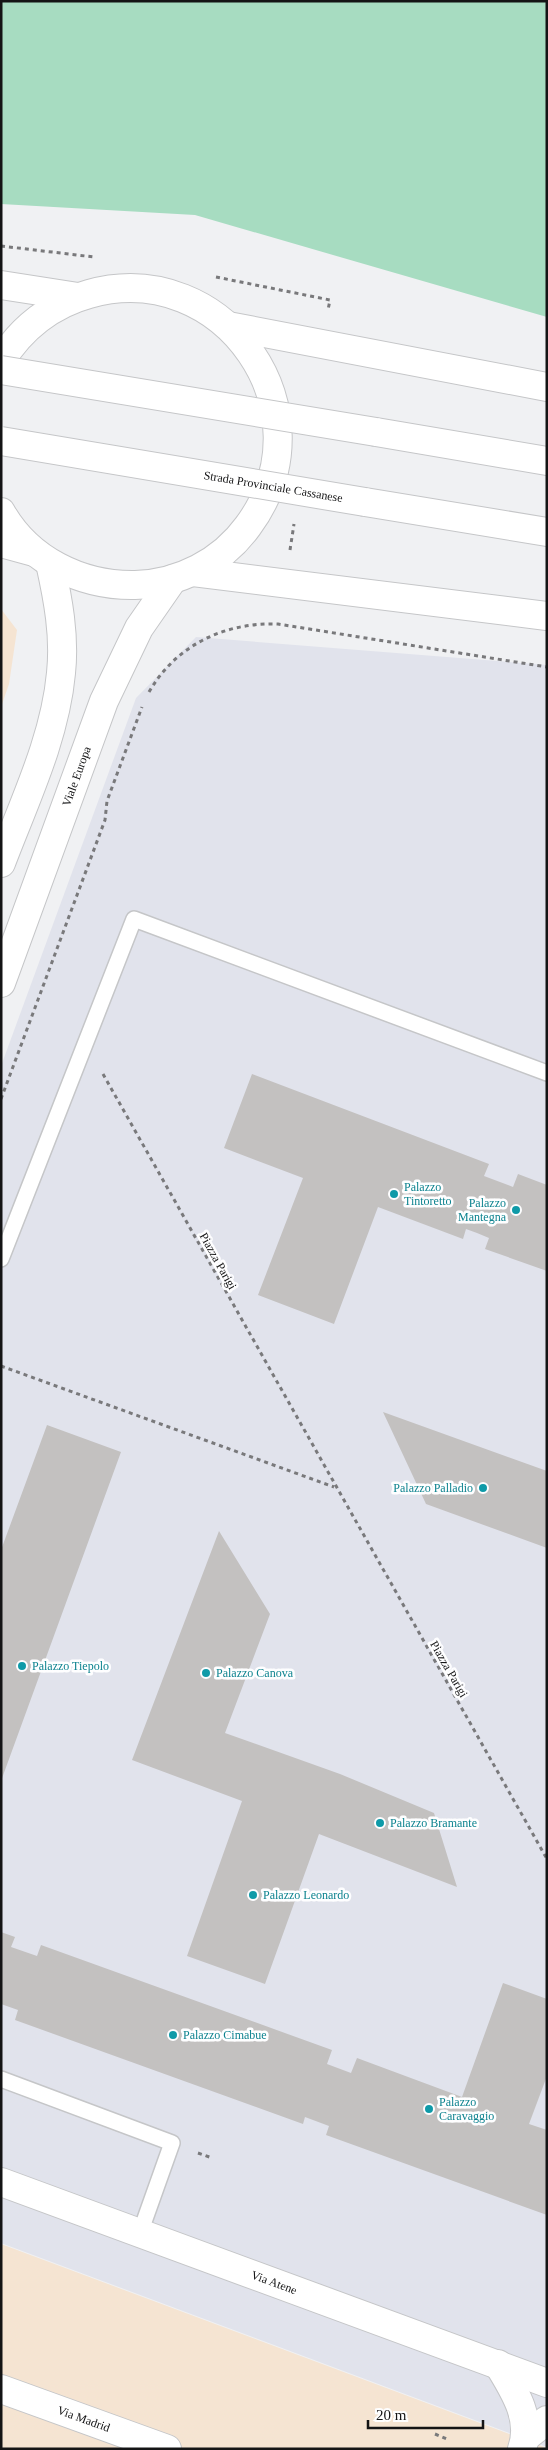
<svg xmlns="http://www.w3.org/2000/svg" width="548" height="2450" font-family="'Times New Roman',serif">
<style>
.built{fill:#e1e3ec}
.industrial{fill:#f5e4d2}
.green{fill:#a7dcc1}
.building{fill:#c3c1c0}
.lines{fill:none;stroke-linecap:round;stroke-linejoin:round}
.lane-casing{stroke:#c5c6c8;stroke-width:18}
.street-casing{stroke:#c5c6c8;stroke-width:30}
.secondary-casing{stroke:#c5c6c8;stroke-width:30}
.primary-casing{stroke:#c5c6c8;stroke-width:30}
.path{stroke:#79797b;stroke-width:3;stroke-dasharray:4 4;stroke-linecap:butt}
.lane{stroke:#fff;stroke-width:15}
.street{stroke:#fff;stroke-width:28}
.secondary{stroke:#fff;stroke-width:28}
.primary{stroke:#fff;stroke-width:28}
.primary-bridge-casing{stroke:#c5c6c8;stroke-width:30;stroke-linecap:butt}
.primary-bridge{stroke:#fff;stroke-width:28}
.culture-dot{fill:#0f9aa8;stroke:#fefeff;stroke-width:2}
.labels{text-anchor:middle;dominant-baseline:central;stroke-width:5;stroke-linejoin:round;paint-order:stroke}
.street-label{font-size:12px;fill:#141415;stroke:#fefeff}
.culture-label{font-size:12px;fill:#0d838f;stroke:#fefeff;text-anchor:start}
</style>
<rect width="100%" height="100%" fill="#f0f1f3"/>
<path class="built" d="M 196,637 L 547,665 L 547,2447 L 1,2243 L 1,1066 L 136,698 Z"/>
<path class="industrial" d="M 1,609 L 17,630 L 9,684 L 1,707 Z
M 1,2244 L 547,2448 L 547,2449 L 1,2449 Z"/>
<path class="green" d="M 1,1 L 547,1 L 547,317 L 195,215 L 1,204 Z"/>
<path class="building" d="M 252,1074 L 489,1164 L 484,1176 L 513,1187 L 518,1174 L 547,1185 L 547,1271 L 485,1249 L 489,1238 L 477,1233 L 466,1229 L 463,1239 L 378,1207 L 334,1324 L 258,1295 L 303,1178 L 224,1148 Z
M 383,1412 L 547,1471 L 547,1548 L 426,1504 Z
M 47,1425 L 121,1452 L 1,1781 L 1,1550 Z
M 219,1531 L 270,1614 L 225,1733 L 340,1774 L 434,1813 L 457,1887 L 319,1834 L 265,1984 L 187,1956 L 242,1801 L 132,1760 Z
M 1,1932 L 15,1937 L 11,1947 L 37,1956 L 41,1945 L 332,2050 L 327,2064 L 351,2073 L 357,2058 L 462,2097 L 503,1983 L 547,1999 L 547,2076 L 529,2124 L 547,2130 L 547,2215 L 326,2135 L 329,2126 L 305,2117 L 303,2124 L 15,2020 L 18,2010 L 1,2004 Z"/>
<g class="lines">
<g class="lane-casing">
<path id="lane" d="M 1,1259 L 134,919 L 547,1073
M 1,2079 L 172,2143 L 140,2233"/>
</g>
<g class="street-casing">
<g id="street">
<path id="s1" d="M 1,2182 L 547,2383"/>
<path d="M 498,2364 C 513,2389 533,2418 522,2449"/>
<path id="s2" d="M 1,2389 L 167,2449"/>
<path d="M 527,2436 L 547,2420"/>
</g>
</g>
<g class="secondary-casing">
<g id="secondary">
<path d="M 1,361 C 21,328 52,304 89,294 C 225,256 332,413 248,526 C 222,562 179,584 135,585 C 81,586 28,560 1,512"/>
<path d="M 193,572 L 547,616"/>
<path d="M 1,863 C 24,802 55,739 61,673 C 65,636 58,599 50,563"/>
<path id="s3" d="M 1,983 L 104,701 L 139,628 L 173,579"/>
</g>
</g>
<g class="primary-casing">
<path id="primary" d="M 1,285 L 78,297
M 228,326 L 547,387
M 376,432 L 547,461
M 365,502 L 547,532
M 1,543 L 34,552"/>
</g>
<path class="path" d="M 1,246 L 94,257
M 216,277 L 330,300 L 328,310
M 290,550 L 294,524
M 149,692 C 176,645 225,622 278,624 L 547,667
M 103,1074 L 547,1859
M 1,1099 L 105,820 L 107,801 L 142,707
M 1,1366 L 334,1487
M 198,2153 L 212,2158
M 435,2434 L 447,2439"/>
<use href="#lane" class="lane"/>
<use href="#street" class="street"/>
<use href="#secondary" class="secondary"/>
<use href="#primary" class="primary"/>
<g class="primary-bridge-casing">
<g id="primary-bridge">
<path d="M 1,370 L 376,432"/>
<path id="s4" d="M 1,441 L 365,502"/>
</g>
</g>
<use href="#primary-bridge" class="primary-bridge"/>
</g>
<g class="culture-dot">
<circle cx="394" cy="1194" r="5"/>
<circle cx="516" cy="1210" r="5"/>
<circle cx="483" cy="1488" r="5"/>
<circle cx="22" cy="1666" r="5"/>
<circle cx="206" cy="1673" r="5"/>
<circle cx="380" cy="1823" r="5"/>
<circle cx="253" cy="1895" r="5"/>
<circle cx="173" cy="2035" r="5"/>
<circle cx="429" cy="2109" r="5"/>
</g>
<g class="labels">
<g class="street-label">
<text stroke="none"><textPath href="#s4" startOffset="276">Strada Provinciale Cassanese</textPath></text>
<text stroke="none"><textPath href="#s3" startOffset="220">Viale Europa</textPath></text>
<text transform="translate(218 1261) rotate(61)">Piazza Parigi</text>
<text transform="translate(449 1669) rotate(60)">Piazza Parigi</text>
<text stroke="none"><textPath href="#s1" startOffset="291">Via Atene</textPath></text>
<text stroke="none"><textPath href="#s2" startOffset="88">Via Madrid</textPath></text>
</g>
<g class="culture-label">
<text x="404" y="1187">Palazzo<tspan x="404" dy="14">Tintoretto</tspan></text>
<text x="506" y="1203" text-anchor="end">Palazzo<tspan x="506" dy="14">Mantegna</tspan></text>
<text x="473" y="1488" text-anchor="end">Palazzo Palladio</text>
<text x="32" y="1666">Palazzo Tiepolo</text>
<text x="216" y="1673">Palazzo Canova</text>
<text x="390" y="1823">Palazzo Bramante</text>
<text x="263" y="1895">Palazzo Leonardo</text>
<text x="183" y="2035">Palazzo Cimabue</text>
<text x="439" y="2102">Palazzo<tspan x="439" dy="14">Caravaggio</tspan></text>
</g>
</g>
<rect width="548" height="2450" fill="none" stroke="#141415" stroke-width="5"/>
<path d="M368 2420v8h115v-8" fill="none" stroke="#141415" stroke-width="2.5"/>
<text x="376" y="2420" font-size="15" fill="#141415" stroke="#fefeff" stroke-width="4" paint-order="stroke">20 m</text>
</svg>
